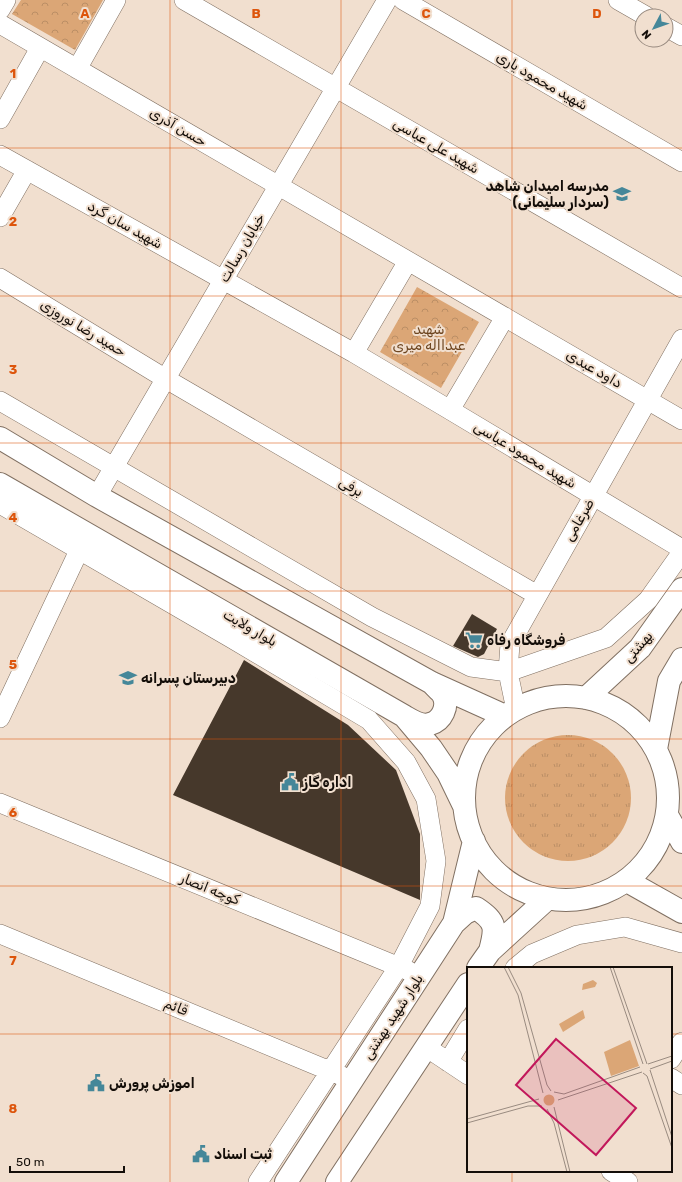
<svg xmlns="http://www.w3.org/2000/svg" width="682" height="1182" font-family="Rubik,Vazirmatn,sans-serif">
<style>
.grass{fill:url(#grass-tufts)}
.park{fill:url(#park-crowns)}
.building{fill:#46382b}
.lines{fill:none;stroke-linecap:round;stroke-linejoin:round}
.minor-casing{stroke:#807062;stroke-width:20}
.major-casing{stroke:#807062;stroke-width:24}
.minor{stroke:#fff;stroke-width:19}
.major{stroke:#fff;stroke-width:22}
.grid{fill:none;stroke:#dd550c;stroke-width:1;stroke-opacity:0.55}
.labels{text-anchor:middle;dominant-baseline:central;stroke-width:4;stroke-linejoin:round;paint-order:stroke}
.street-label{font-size:14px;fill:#140e09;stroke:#f1dfcf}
.poi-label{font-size:14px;font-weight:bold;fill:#140e09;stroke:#f1dfcf;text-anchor:start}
.park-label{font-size:14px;fill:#6e4620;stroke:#f1dfcf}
.inset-road{fill:none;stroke:#998b80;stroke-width:1}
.view{fill:#c2185b;fill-opacity:0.15;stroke:#c2185b;stroke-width:2}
.inset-edge{fill:none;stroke:#140e09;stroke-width:2}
.grid-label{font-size:13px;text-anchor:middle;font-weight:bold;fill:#dd550c;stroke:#f1dfcf;stroke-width:4;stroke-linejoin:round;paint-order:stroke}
</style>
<defs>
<pattern id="grass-tufts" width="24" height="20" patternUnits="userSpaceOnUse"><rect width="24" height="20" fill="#dba676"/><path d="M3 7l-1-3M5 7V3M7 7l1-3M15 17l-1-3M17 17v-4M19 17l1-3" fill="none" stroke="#bb8e65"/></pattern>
<pattern id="park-crowns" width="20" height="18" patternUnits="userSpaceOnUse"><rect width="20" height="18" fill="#dba676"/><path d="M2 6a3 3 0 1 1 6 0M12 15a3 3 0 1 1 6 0" fill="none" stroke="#bb8e65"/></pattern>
</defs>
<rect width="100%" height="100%" fill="#f1dfcf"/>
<path class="grass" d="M505 798a63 63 0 1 1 126 0a63 63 0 1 1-126 0Z"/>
<path class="park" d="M 21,0 L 103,0 L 75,50 L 12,14 Z
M 417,287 L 479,322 L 441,388 L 380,352 Z"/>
<path class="building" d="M 472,614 L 497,629 L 484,654 L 478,657 L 453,646 Z
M 244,660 L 348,725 L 396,770 L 420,834 L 420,900 L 173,795 Z"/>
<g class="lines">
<g class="minor-casing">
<path id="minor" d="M 184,0 L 682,288
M 403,0 L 682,162
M 618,0 L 646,16
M 0,10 L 6,0
M 0,24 L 682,420
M 666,27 L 682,36
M 77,69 L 116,0
M 0,119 L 40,48
M 0,155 L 354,353 L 450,410 L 505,317
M 0,217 L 27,170
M 0,278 L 166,379 L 537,595
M 354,353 L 408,261
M 0,401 L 372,617 L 471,667 L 508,672 L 606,638 L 648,600 L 682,552
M 450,410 L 682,549
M 97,496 L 387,0
M 0,504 L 231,638 L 369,720 L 406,762 L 426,799 L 436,861 L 430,906 L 399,966 L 258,1182
M 516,710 L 508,672 L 510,644 L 682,339
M 0,718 L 84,540
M 0,803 L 409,971
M 0,934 L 342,1076
M 515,968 L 532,954 L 577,935 L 625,927 L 682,943
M 426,1047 L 468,1075
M 671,1059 L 682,1042
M 448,1062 L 468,1029
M 671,1078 L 682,1085
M 611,1171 L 628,1182"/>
</g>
<g class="major-casing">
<path id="major" d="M 0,438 L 97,496 L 432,683 L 505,716
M 0,484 L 404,716 L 431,748 L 448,773 L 464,806
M464 798a102 102 0 1 1 204 0a102 102 0 1 1-204 0Z
M 586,698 L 640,648 L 682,589
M 404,716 C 411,720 421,727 430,724 C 442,721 449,706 443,695 C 441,691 435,687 432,683
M 656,749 L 669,681 L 682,659
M 667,815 L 682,842
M 627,881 L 682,912
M 454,923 L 465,913 L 476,908 C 497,922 496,928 490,951
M 478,968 L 490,951 L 547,899
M 286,1182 L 454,923 L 474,841
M 337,1182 L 468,984"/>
</g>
<use href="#minor" class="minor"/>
<use href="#major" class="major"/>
</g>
<path class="grid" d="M 170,0 L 170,1182M 341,0 L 341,1182M 512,0 L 512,968M 0,148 L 682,148M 0,296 L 682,296M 0,443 L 682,443M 0,591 L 682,591M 0,739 L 682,739M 0,886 L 682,886M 0,1034 L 468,1034M 671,1034 L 682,1034M 512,1171 L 512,1182"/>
<defs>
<g id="school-bare" transform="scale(1.38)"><path d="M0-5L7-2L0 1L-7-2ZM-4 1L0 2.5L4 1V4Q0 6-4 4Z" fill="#458799" stroke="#f1dfcf" stroke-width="2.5" paint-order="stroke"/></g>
<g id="supermarket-bare" transform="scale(1.38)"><path d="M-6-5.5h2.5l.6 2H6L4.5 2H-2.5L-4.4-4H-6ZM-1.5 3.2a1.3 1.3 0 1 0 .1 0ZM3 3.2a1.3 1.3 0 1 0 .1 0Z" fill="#458799" stroke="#f1dfcf" stroke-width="2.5" paint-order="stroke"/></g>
<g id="civic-bare" transform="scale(1.38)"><path d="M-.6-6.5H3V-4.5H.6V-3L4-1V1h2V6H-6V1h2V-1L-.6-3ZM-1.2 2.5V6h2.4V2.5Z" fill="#458799" stroke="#f1dfcf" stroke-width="2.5" paint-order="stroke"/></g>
</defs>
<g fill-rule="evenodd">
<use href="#school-bare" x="622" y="194"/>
<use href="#supermarket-bare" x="474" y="640"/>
<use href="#school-bare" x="128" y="678"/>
<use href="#civic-bare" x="290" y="782"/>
<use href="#civic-bare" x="96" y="1083"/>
<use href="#civic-bare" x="201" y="1154"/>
</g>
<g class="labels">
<g class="street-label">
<text transform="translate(542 81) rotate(30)">شهید محمود یاری</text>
<text transform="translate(178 127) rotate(30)">حسن آذری</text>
<text transform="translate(436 146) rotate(30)">شهید علی عباسی</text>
<text transform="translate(125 225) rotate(29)">شهید سان گرد</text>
<text transform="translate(242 248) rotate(-60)">خیابان رسالت</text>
<text transform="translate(83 328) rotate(31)">حمید رضا نوروزی</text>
<text transform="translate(594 369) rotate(30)">داود عبدی</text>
<text transform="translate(525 455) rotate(31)">شهید محمود عباسی</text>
<text transform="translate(351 487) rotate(30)">برفی</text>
<text transform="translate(579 520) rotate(-60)">ضرغامی</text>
<text transform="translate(250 628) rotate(30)">بلوار ولایت</text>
<text transform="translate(638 647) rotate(-49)">بهشتی</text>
<text transform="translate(210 889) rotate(22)">کوچه انصار</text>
<text transform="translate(176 1007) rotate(22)">قائم</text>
<text transform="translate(393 1017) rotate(-57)">بلوار شهید بهشتی</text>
</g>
<g class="poi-label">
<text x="609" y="186" text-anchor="end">مدرسه امیدان شاهد<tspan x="609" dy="16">(سردار سلیمانی)</tspan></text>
<text x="487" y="640">فروشگاه رفاه</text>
<text x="141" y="678">دبیرستان پسرانه</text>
<text x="303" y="782">اداره گاز</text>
<text x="109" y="1083">اموزش پرورش</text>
<text x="214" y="1154">ثبت اسناد</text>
</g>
<g class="park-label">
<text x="429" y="329">شهید<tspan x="429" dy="16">عبدااله میری</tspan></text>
</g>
</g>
<g transform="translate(467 967)">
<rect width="205" height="205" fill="#f1dfcf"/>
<path d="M 126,13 L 130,16 L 128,20 L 115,23 L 116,17 ZM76.5 133a5.5 5.5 0 1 1 11 0a5.5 5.5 0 1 1-11 0Z" fill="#dba676"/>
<path d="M 116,43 L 118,51 L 96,65 L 92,57 ZM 163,73 L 172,99 L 144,109 L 137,85 Z" fill="#dba676"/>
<path class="inset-road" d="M 37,0 L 51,28 L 76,126M 41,0 L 54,26 L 80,118 L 84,124M 143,0 L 176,97M 146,0 L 180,97M 181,97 L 205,89M 183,102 L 205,94M 183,103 L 205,170M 176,106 L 180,109 L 205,181M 87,125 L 97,127 L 173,100M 91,133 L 175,105M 87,140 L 103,205M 80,142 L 87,156 L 100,205M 0,152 L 72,132M 0,156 L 61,139 L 75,139"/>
<path class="view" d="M 89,72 L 169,141 L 129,188 L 49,118 Z"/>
<rect width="205" height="205" class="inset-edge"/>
</g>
<g class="grid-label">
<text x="85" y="18">A</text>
<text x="256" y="18">B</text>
<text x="426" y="18">C</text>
<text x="597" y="18">D</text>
<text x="13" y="78">1</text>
<text x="13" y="226">2</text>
<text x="13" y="374">3</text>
<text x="13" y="522">4</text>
<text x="13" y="669">5</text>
<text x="13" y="817">6</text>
<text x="13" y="965">7</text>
<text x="13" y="1113">8</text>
</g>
<g transform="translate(654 28) rotate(229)"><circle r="19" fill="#f1dfcf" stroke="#998b80"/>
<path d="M0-3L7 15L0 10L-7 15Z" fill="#458799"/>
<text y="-6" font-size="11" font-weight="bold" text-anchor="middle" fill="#140e09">N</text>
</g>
<path d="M10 1166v6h114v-6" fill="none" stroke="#140e09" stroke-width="2"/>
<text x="16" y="1166" font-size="12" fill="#140e09" stroke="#f1dfcf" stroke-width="3" paint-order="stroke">50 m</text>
</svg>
